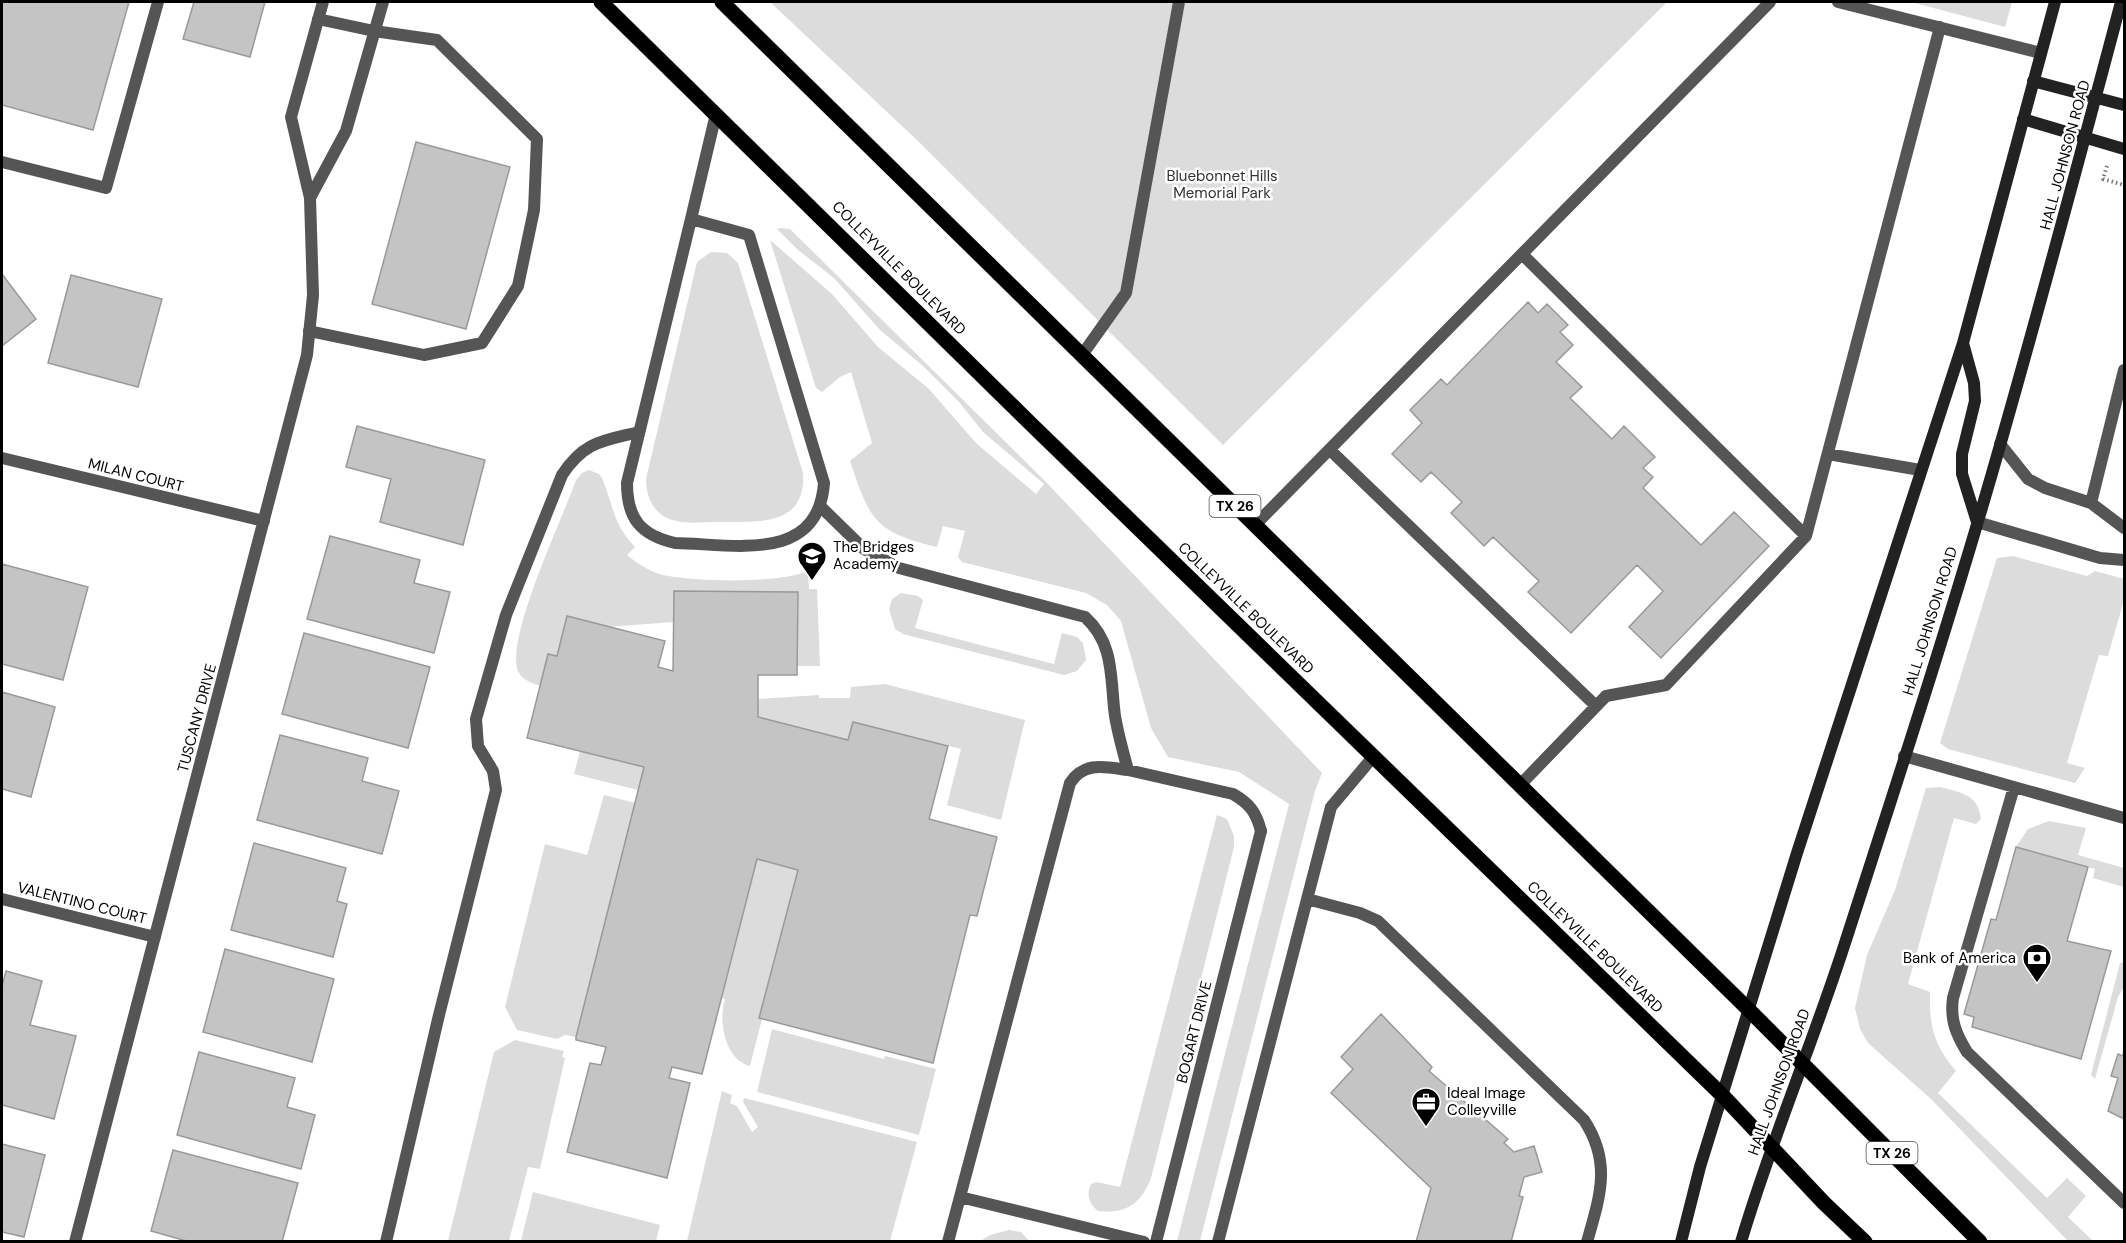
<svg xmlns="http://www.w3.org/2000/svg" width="2126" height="1243" font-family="'DM Sans',sans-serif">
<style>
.green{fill:#dcdcdc}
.building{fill:#c4c4c4;stroke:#999;stroke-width:1.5}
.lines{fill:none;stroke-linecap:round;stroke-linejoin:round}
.primary-casing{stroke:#dbdbdb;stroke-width:16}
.path{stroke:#777;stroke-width:4;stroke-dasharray:1.5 3;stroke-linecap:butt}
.lane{stroke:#555;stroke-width:12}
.street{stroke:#555;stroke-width:12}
.secondary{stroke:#222;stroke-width:12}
.primary{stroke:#000;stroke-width:15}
.labels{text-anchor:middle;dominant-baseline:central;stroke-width:5;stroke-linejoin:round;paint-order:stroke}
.shield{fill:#fff;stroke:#4c4c4c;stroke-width:1.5}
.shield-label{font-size:14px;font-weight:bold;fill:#000}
.street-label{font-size:15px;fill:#000;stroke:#fff}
.park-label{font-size:15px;fill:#333;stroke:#fff}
.poi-label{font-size:15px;fill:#000;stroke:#fff;text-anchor:start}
</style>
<rect width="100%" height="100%" fill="#fff"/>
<path class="green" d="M 770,2 L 1667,2 L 1223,445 L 919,142 Z
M 1911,2 L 2012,2 L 2005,27 Z
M 781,228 L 790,229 L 1046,482 L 1322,773 L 1315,791 L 1200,1241 L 1177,1241 L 1289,804 L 1239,772 L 1168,757 L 1151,728 L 1121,621 L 1107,605 L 1086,593 L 962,562 L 958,557 L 965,531 L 943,526 L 937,547 C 874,532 870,520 850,461 L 872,443 L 851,372 L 840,377 L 822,392 L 816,388 L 770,240 L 832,294 L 878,347 L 929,389 L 976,443 L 1036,494 L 1044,484 L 983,432 L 959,402 L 923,366 L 880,330 L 834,278 L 798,250 L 777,229 Z
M 711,252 L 727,253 L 738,263 L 803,473 C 806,528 757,521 718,522 C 702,522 682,525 667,518 C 652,511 646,495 646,479 L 697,262 Z
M 589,470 L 599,474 L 602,478 C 614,506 612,523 635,547 L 627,555 C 637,563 647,570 659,574 C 690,582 779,584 808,571 L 809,589 L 817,589 L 820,666 L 797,666 L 798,592 L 674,591 L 674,622 L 607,627 L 557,656 L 548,654 L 540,686 C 532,683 522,680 518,671 C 505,638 563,518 576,480 L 582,473 Z
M 2013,556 L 2087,576 L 2095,571 L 2124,579 L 2124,600 L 2108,656 L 2099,655 L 2067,763 L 2085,768 L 2075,783 L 1948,749 L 1940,743 L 1997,558 Z
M 901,593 L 918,596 L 923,600 L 915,628 L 1054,664 L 1062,633 L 1077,637 L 1083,643 L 1086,660 L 1077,671 L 1064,675 L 903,634 L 895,629 L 889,609 L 892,599 Z
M 885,684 L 1025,720 L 1001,820 L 947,805 L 961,749 L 853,722 L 848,740 L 758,717 L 758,699 L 819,695 L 819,698 L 850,698 L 851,687 Z
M 580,751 L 644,767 L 638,790 L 574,774 Z
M 1940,787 C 1962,793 1978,794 1981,819 L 1976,824 L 1954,818 L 1908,984 L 1930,992 C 1929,1027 1934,1045 1956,1071 L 1938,1093 L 2047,1198 L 2067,1178 L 2086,1196 L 2068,1217 L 2093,1241 L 2068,1241 L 1931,1099 L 1868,1043 L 1860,1029 L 1855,1008 L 1867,955 L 1895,890 L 1926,788 Z
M 604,795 L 635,803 L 576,1037 L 565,1035 L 557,1039 L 517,1030 L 505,1007 L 545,844 L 587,855 Z
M 1217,815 L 1227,819 L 1234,836 L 1234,847 L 1151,1178 C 1141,1204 1126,1214 1098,1211 C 1089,1204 1086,1194 1091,1184 L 1096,1182 L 1120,1187 Z
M 2049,821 L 2086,828 L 2078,855 L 2124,868 L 2124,887 L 2093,878 L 2095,869 L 2016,847 L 2028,829 Z
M 757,859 L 798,870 L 759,1018 L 762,1019 L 750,1066 C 725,1060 718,1021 725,999 L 722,998 Z
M 2124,962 L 2124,987 L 2118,997 L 2095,1079 L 2091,1075 L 2120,963 Z
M 772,1029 L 884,1059 L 885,1056 L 936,1069 L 919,1135 L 757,1092 Z
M 515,1040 L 564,1051 L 562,1057 L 565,1058 L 540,1169 L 528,1167 L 509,1241 L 448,1241 L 494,1052 Z
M 722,1091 L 732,1095 L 730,1103 L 737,1106 L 752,1132 L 758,1127 L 743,1102 L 744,1098 L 917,1142 L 890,1241 L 687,1241 Z
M 533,1192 L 660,1225 L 656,1241 L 521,1241 Z
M 1009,1230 L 1021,1232 L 1029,1241 L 980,1241 L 990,1235 Z"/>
<path class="building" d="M 2,2 L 129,2 L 93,130 L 2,105 Z
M 194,2 L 265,2 L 250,57 L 183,39 Z
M 416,142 L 510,167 L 466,329 L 372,304 Z
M 2,274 L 36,319 L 2,346 Z
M 71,275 L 162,299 L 138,387 L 48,363 Z
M 1528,302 L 1538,313 L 1547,304 L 1568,325 L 1560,332 L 1573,345 L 1556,362 L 1582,387 L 1570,398 L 1612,439 L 1624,426 L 1655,457 L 1643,468 L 1653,477 L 1643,488 L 1701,545 L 1734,512 L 1769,546 L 1661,658 L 1629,627 L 1663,591 L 1637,565 L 1571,633 L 1528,592 L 1539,581 L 1493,537 L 1484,546 L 1451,513 L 1462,502 L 1431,472 L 1421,482 L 1392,454 L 1422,423 L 1410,410 L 1441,379 L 1447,385 Z
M 357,426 L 485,460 L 463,545 L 380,522 L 391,479 L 346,467 Z
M 330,536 L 420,560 L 414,583 L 450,592 L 434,653 L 307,619 Z
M 2,564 L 88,587 L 63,680 L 2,664 Z
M 674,591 L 798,592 L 797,675 L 758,675 L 758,717 L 848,740 L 853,722 L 948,746 L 929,819 L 997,837 L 977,916 L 970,915 L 933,1063 L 759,1018 L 798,870 L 757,859 L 702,1074 L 672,1067 L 669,1078 L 690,1083 L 667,1178 L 567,1152 L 590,1063 L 601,1065 L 606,1047 L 576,1040 L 576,1037 L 644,767 L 527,738 L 548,654 L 557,656 L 567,616 L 665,641 L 658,667 L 673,671 Z
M 304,633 L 430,667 L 408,748 L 282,714 Z
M 2,692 L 55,707 L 31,797 L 2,789 Z
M 280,735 L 368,758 L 362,781 L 399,791 L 382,854 L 257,820 Z
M 254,843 L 346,868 L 337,901 L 347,904 L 333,957 L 231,930 Z
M 2016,847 L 2088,867 L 2067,941 L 2111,951 L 2081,1059 L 1972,1027 L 1974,1017 L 1964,1014 L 1991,919 L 1996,920 Z
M 225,949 L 334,979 L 312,1062 L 203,1032 Z
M 6,971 L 42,981 L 30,1025 L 76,1036 L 54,1119 L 2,1105 L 2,986 Z
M 1381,1014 L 1432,1067 L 1429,1071 L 1508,1139 L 1504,1143 L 1514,1152 L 1534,1146 L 1542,1172 L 1524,1177 L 1519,1196 L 1523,1197 L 1511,1242 L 1416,1242 L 1431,1188 L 1331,1093 L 1353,1069 L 1341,1057 Z
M 2124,1049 L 2124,1119 L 2108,1111 L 2118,1078 L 2111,1076 L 2118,1054 L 2123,1056 Z
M 199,1052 L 295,1078 L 287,1107 L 315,1115 L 301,1169 L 177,1135 Z
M 2,1144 L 45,1155 L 24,1237 L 2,1232 Z
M 173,1150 L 298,1183 L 282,1242 L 190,1242 L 151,1231 Z"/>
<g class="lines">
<g class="primary-casing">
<path id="primary" d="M 601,2 L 1032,425 L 1723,1096 L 1824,1203 L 1865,1242
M 722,2 L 1749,1010 L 1980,1242"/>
</g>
<path class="path" d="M 2107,166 L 2103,179 L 2124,185"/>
<path class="lane" d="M 1838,2 L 2041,53
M 2,162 L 106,188 L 158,2
M 691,219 L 749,235 L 824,483 C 818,564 734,544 675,543 C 640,535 627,518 627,483 Z
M 691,219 L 716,114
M 1523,255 L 1806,536
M 309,331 L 424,355 L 482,343 L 518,286 L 534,210 L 537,139 L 437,40 L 374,31
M 1082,355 L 1126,293 L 1179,2
M 2000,444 L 2028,479 L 2045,488 L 2091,503 L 2124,528
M 1330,450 L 1596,706
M 1828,454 L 1920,470
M 2091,503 L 2124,370
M 820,506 L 864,549 L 899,568 L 1085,617 C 1115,644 1110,679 1115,716 C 1118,734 1123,752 1128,770 C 1105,767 1084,761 1070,783 L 948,1242
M 1977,522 L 2100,558 L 2124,560
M 1255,525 L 1770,2
M 1904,756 L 2124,818
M 1128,770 L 1233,794 C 1250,804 1256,812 1261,831
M 1520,785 L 1606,696 L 1666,685 L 1806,536 L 1940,27
M 2014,787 L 1953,998 C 1950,1020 1956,1034 1967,1052 L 2124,1203
M 1307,899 L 1360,913 L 1378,921 L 1584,1120 C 1612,1163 1600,1196 1587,1242
M 960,1197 L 1144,1242
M 386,1242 L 439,1015 L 496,790 L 493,771 L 478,746 L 476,719 L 506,615 L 562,475 C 584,441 603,441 639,432
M 1218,1242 L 1331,807 L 1373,757"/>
<path class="street" d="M 318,19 L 374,31
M 310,198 L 346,131 L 383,2
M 2,458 L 264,521
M 2,899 L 155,937
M 75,1242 L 307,355 L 313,295 L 310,198 L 291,117 L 323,2
M 1156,1242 L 1261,831"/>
<path class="secondary" d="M 2033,81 L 2124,105
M 2023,119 L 2124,149
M 1963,343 L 1974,383 L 1975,401 L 1962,454 L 1962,474 L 1977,522
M 1681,1242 L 1700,1167 L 1797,853 L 1963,343 L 2055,2
M 1741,1242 C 1771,1141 1812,1045 1844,946 C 1898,779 1953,611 2001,442 C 2043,295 2082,149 2121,2"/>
<use href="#primary" class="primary"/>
</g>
<defs>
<g id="school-pin" transform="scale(1.5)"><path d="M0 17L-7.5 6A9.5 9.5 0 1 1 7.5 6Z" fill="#000" stroke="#fff"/><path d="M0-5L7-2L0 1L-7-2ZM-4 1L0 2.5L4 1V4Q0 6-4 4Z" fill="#fff"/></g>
<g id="bank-pin" transform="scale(1.5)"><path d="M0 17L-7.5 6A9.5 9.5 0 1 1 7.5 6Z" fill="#000" stroke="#fff"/><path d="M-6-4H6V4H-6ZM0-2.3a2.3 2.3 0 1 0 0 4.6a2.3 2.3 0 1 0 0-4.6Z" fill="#fff"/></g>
<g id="office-pin" transform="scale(1.5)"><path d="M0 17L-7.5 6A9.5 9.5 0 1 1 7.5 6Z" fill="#000" stroke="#fff"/><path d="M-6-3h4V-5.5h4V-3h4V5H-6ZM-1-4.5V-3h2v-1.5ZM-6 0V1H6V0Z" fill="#fff"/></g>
</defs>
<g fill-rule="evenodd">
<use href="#school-pin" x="812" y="556"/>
<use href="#bank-pin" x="2037" y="958"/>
<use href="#office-pin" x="1426" y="1102"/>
</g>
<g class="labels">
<g class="shield">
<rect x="1209.5" y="495" width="51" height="22" rx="4.5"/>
<rect x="1866.5" y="1142" width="51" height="22" rx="4.5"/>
</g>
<g class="shield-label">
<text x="1235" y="506">TX 26</text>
<text x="1892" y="1153">TX 26</text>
</g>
<g class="street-label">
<text transform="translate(2065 155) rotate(-75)">HALL JOHNSON ROAD</text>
<text transform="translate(899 268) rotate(45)">COLLEYVILLE BOULEVARD</text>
<text transform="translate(136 475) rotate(14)">MILAN COURT</text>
<text transform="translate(1246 608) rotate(44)">COLLEYVILLE BOULEVARD</text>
<text transform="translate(1930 621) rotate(-73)">HALL JOHNSON ROAD</text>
<text transform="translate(197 718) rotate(-75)">TUSCANY DRIVE</text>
<text transform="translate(82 903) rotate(14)">VALENTINO COURT</text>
<text transform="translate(1595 947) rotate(44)">COLLEYVILLE BOULEVARD</text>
<text transform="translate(1194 1032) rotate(-76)">BOGART DRIVE</text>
<text transform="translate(1779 1082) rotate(-70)">HALL JOHNSON ROAD</text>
</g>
<g class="park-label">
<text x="1222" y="176">Bluebonnet Hills<tspan x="1222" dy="17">Memorial Park</tspan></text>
</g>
<g class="poi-label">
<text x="833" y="547">The Bridges<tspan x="833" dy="17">Academy</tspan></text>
<text x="2016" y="958" text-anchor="end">Bank of America</text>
<text x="1447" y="1093">Ideal Image<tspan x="1447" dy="17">Colleyville</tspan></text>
</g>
</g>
<rect width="2126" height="1243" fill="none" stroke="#000000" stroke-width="6"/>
</svg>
